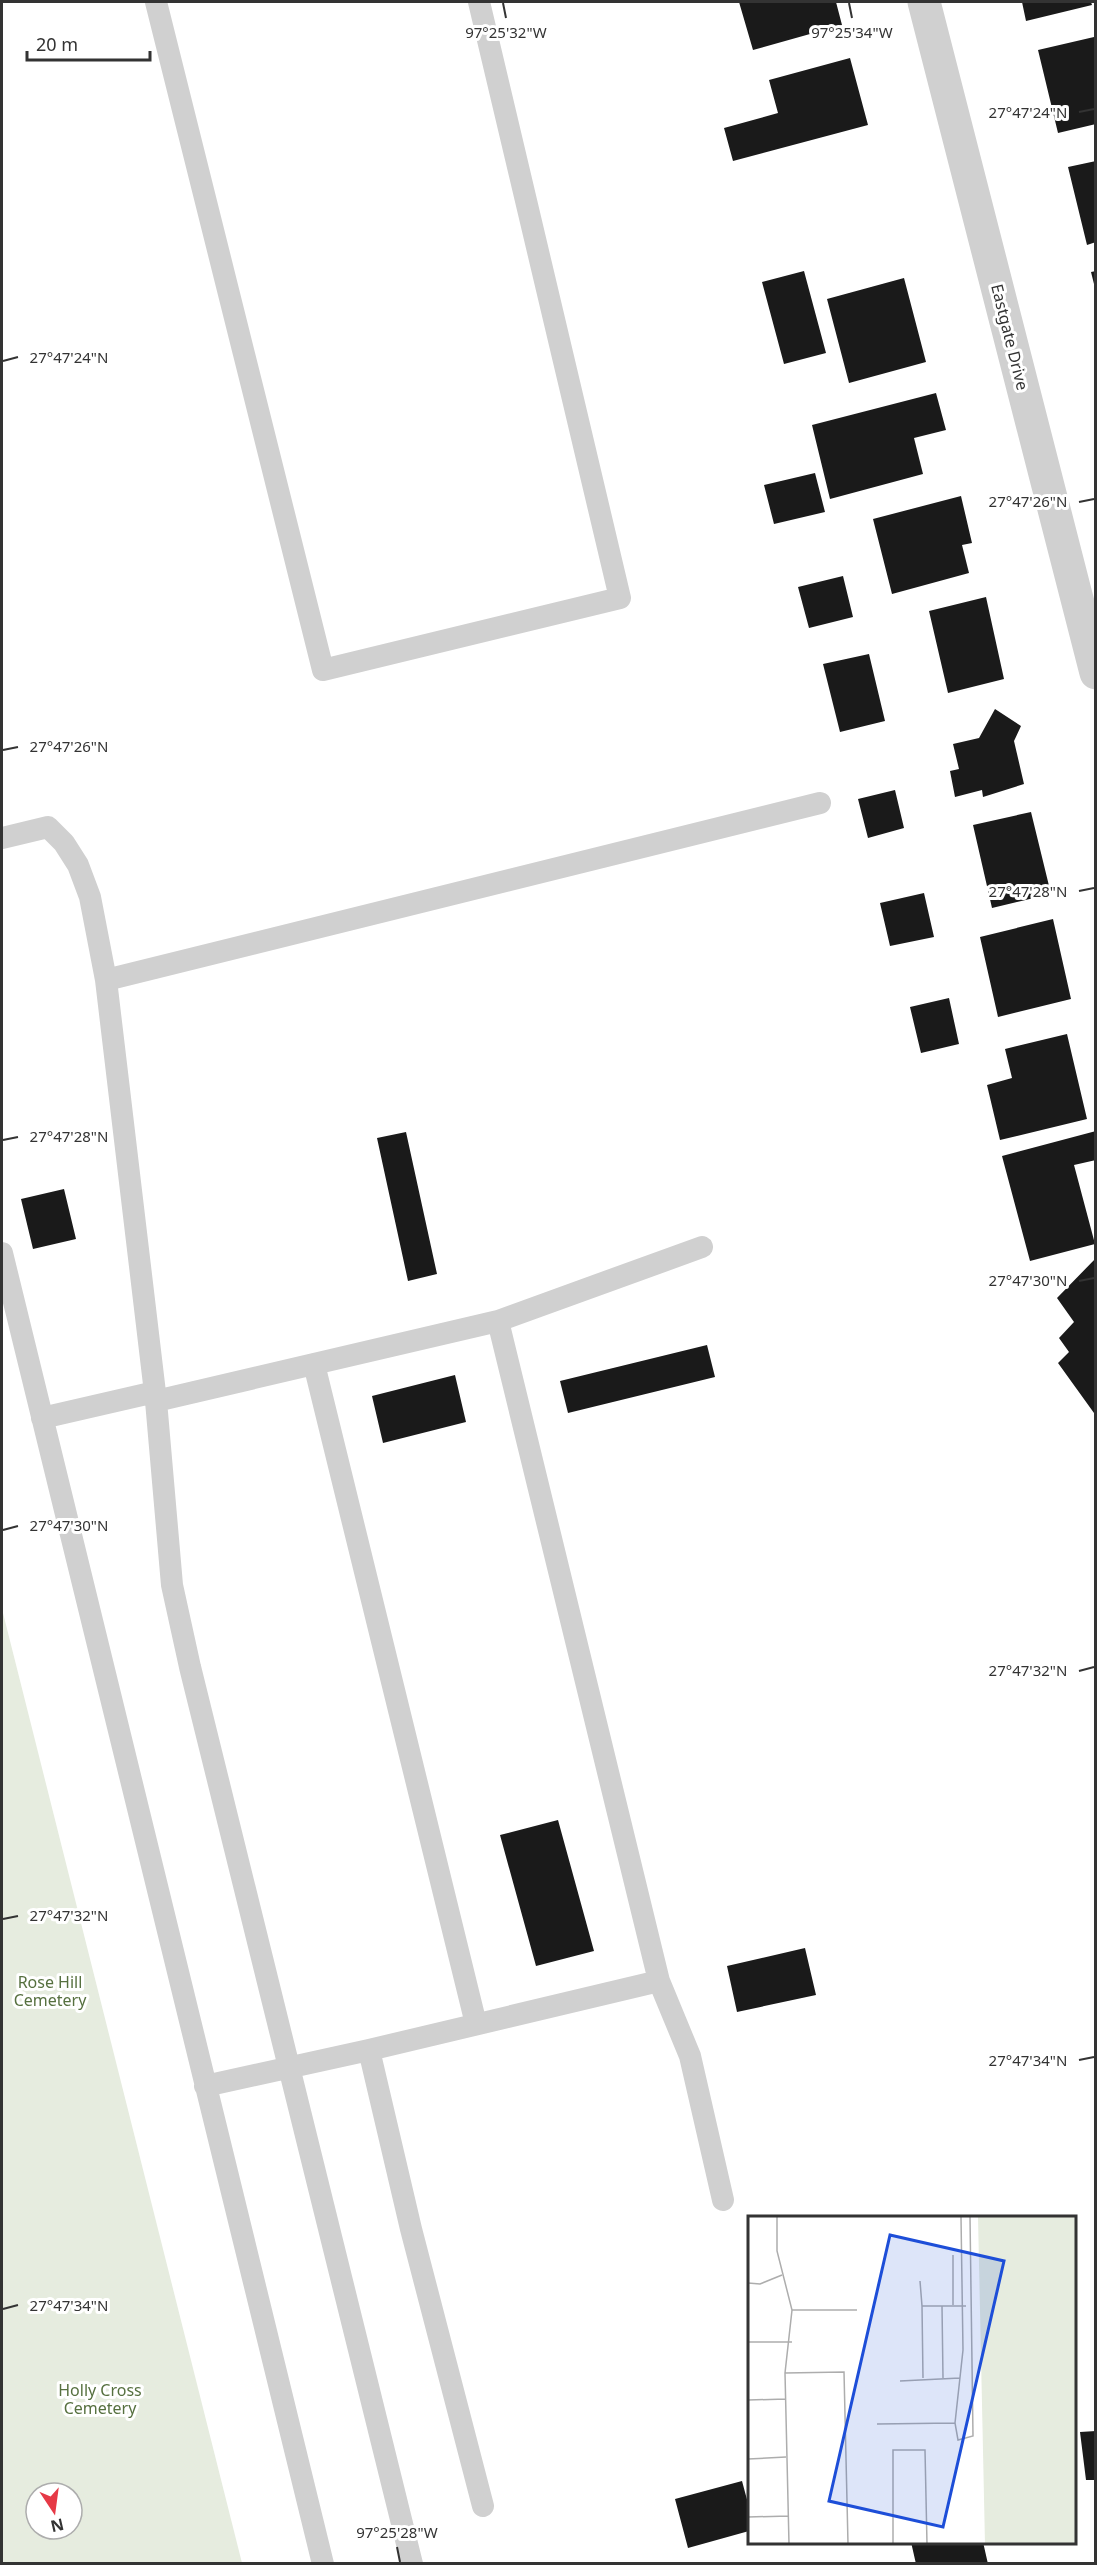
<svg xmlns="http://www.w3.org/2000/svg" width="1097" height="2565" font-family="'Noto Sans',sans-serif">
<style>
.green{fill:#e6ecdf;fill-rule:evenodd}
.building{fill:#1a1a1a}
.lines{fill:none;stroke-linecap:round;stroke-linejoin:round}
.service{stroke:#d0d0d0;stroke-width:22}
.minor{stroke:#d0d0d0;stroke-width:33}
.ticks{fill:none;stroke:#333;stroke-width:2}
.labels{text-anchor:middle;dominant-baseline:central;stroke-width:6;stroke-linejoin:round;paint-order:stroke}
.street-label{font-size:16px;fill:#333;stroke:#fff}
.park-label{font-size:16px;fill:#56703f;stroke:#fff}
.inset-road{fill:none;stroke:#adadad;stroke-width:1.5}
.view{fill:#1d4ed8;fill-opacity:0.15;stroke:#1d4ed8;stroke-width:3}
.inset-edge{fill:none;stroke:#333;stroke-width:3}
.ticks-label{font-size:15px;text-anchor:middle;fill:#333;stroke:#fff;stroke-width:6;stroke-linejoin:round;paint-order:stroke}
</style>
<rect width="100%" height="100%" fill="#fff"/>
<path class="green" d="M 2,1609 L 242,2563 L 2,2563 ZM 36,2493 L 72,2493 L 72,2529 L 36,2529 Z"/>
<path class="building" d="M 739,2 L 836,2 L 842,25 L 753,50 Z
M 1022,2 L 1091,2 L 1092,5 L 1026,21 Z
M 1094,37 L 1096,124 L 1058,133 L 1038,50 Z
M 850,58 L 868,125 L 733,161 L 724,128 L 778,113 L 769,80 Z
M 1096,161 L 1096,242 L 1087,245 L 1068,167 Z
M 804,271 L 826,353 L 784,364 L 762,282 Z
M 1096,271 L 1096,288 L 1095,288 L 1091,272 Z
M 904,278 L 926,362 L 849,383 L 827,299 Z
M 936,393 L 946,430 L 914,438 L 923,474 L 830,499 L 812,425 Z
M 815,473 L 825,512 L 774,524 L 764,485 Z
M 961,496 L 972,543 L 962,545 L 969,573 L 892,594 L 873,519 Z
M 843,576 L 853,617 L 809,628 L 798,587 Z
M 986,597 L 1004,679 L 948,693 L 929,611 Z
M 869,654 L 885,721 L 840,732 L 823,664 Z
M 995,709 L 1021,726 L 1014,741 L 1024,784 L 983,797 L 982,790 L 955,797 L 950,771 L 959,769 L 953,744 L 979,738 Z
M 895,790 L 904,828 L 868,838 L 858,799 Z
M 1031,812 L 1051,894 L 992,908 L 973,825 Z
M 924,893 L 934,937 L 890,946 L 880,903 Z
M 1053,919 L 1071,999 L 998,1017 L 980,937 Z
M 949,998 L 959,1044 L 921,1053 L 910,1007 Z
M 1067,1034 L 1087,1119 L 1000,1140 L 987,1085 L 1012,1078 L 1005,1049 Z
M 1096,1131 L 1096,1160 L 1074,1165 L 1095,1244 L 1030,1261 L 1002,1156 Z
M 406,1132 L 437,1274 L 408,1281 L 377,1138 Z
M 64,1189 L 76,1239 L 33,1249 L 21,1199 Z
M 1096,1258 L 1096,1411 L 1094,1413 L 1058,1363 L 1069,1352 L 1059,1338 L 1074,1322 L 1057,1298 Z
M 707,1345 L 715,1377 L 568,1413 L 560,1381 Z
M 455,1375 L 466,1422 L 383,1443 L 372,1396 Z
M 558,1820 L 594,1951 L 536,1966 L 500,1835 Z
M 805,1948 L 816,1995 L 737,2012 L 727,1966 Z
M 1096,2431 L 1096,2480 L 1086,2480 L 1080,2432 Z
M 742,2481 L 749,2507 L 749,2531 L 688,2548 L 675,2499 Z
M 911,2542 L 983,2542 L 988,2564 L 916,2564 Z"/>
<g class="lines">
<path class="service" d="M 156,2 L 323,670 L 620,598 L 479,2
M 2,838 L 48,827 L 64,843 L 78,865 L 90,897 L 106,980 L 156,1401 L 172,1585 L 190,1667 L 412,2564
M 106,980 L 820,803
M 2,1253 L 323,2564
M 314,1364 L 476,2024
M 156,1401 L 498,1321 L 702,1247
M 42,1418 L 155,1392
M 659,1981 L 690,2056 L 723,2200
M 369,2050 L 411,2229 L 483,2506
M 205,2086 L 369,2050 L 659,1981 L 498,1321"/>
<path class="minor" d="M 924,2 L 1096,673"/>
</g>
<path class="ticks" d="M 503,3 L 506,18M 849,3 L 852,18M 1079,112 L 1094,109M 3,361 L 18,357M 1079,502 L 1094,499M 3,750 L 18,747M 1079,891 L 1094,888M 3,1140 L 18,1137M 1079,1281 L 1094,1278M 3,1530 L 18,1526M 1079,1671 L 1094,1667M 3,1919 L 18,1916M 1079,2060 L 1094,2057M 3,2309 L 18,2305M 397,2547 L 400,2562"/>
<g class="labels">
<g class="street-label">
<text transform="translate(1010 337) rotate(76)">Eastgate Drive</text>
</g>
<g class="park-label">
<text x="50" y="1982">Rose Hill<tspan x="50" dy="18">Cemetery</tspan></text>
<text x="100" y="2390">Holly Cross<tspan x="100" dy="18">Cemetery</tspan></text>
</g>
</g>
<g transform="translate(748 2216)">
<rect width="328" height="328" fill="#fff"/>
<path d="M 230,1 L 328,1 L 328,328 L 237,328 Z" fill="#e6ecdf"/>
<path class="inset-road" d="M 29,1 L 29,35 L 44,94 L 37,157 L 41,328M 213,1 L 215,134 L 207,207 L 210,224 L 225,220 L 222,1M 205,39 L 205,89M 172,65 L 174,90M 0,67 L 12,68 L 34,59M 194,90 L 195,162M 44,94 L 109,94M 0,126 L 44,126M 37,157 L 96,156 L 100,328M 175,162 L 174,90 L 218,90M 152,165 L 212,162M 0,184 L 38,183M 129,208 L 207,207M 0,243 L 38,241M 0,301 L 41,300M 145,328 L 145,234 L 177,234 L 179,328"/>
<path class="view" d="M 142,19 L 256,45 L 195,311 L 81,285 Z"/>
<rect width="328" height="328" class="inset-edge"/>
</g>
<g class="ticks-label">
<text x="506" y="38">97°25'32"W</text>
<text x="852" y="38">97°25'34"W</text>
<text x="1028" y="118">27°47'24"N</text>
<text x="69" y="363">27°47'24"N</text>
<text x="1028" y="507">27°47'26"N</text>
<text x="69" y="752">27°47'26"N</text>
<text x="1028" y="897">27°47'28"N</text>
<text x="69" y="1142">27°47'28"N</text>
<text x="1028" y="1286">27°47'30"N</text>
<text x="69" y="1531">27°47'30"N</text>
<text x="1028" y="1676">27°47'32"N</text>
<text x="69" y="1921">27°47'32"N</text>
<text x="1028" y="2066">27°47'34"N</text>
<text x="69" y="2311">27°47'34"N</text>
<text x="397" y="2538">97°25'28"W</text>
</g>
<rect width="1097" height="2565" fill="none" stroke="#333333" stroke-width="6"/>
<g transform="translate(54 2511) rotate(167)"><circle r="28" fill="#ffffff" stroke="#adadad" stroke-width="1.5"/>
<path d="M0-4.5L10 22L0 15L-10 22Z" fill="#e63946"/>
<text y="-9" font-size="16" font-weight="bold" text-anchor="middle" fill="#333333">N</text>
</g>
<path d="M27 51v9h123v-9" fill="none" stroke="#333333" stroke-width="3"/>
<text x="36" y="51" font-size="18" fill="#333333" stroke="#ffffff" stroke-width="4.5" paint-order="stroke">20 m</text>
</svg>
